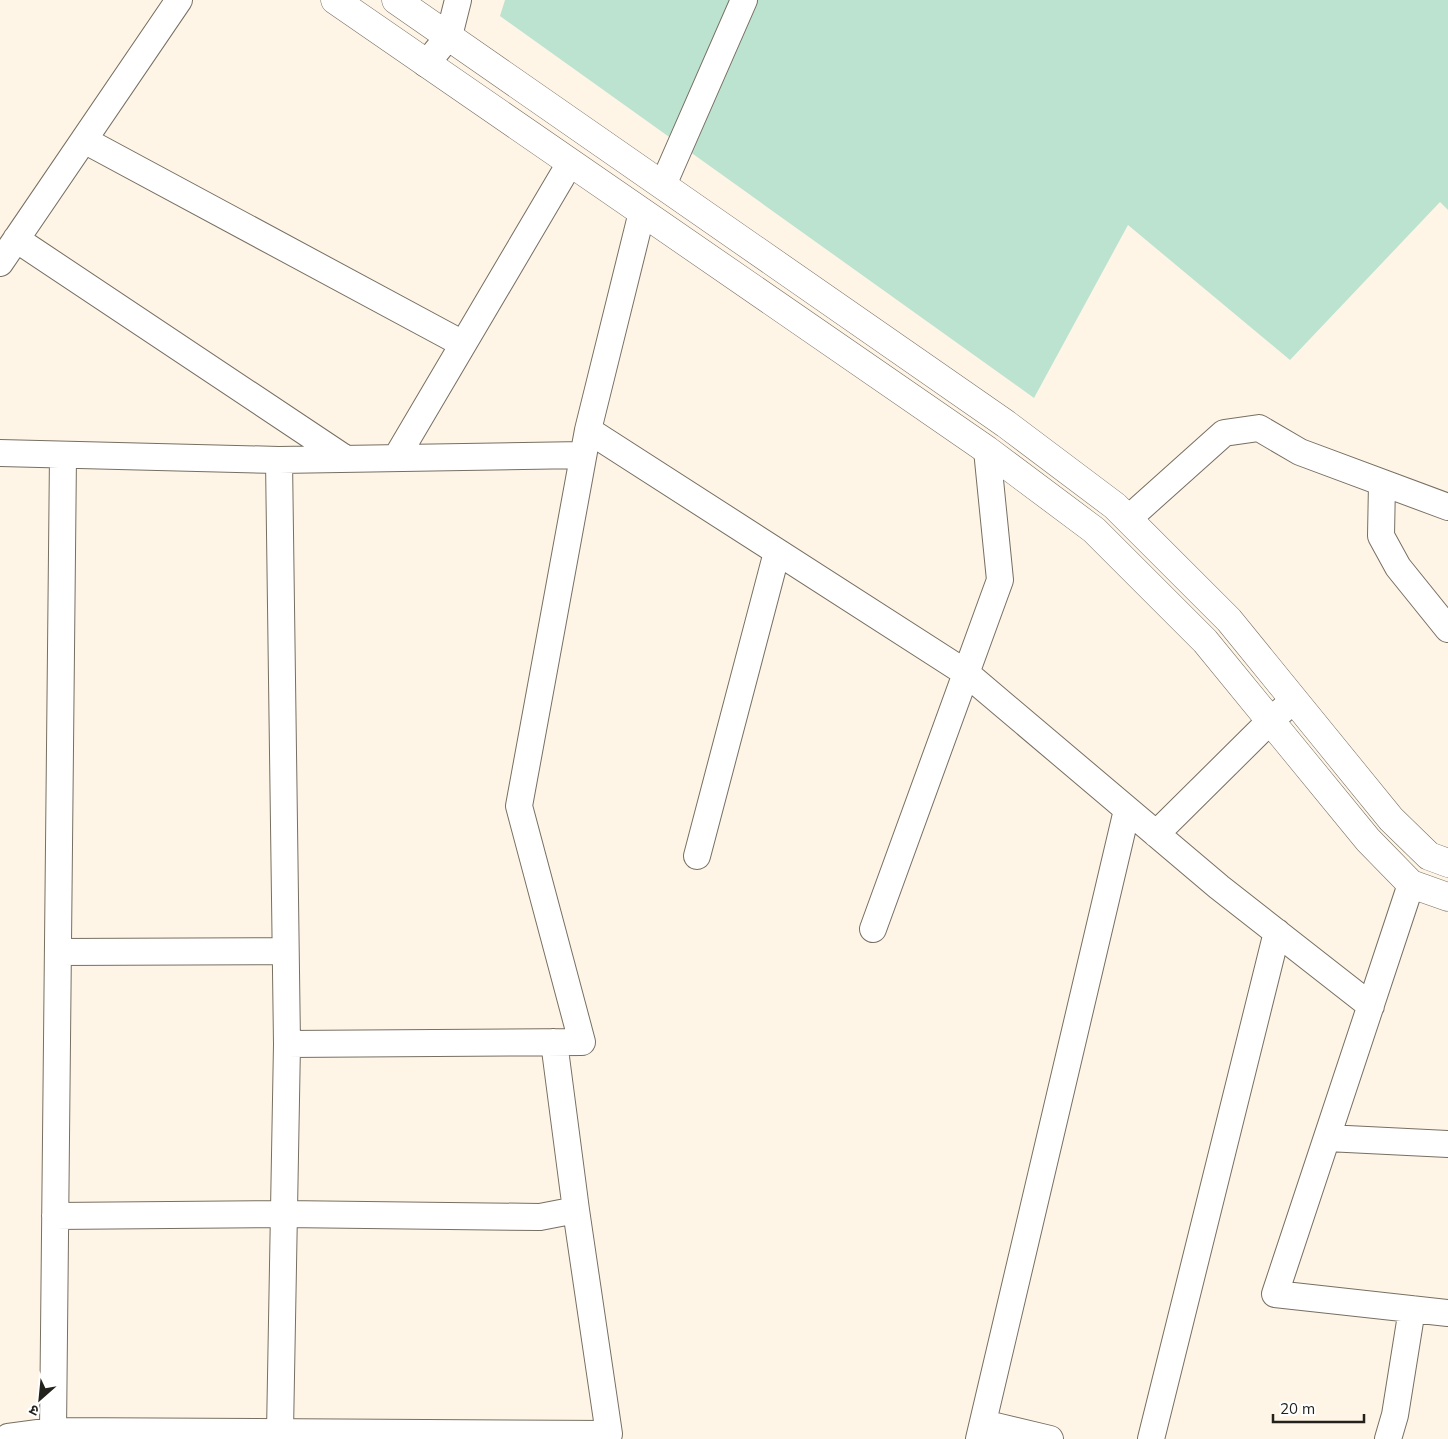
<svg xmlns="http://www.w3.org/2000/svg" width="1448" height="1439" font-family="Mulish,'Noto Sans Devanagari',sans-serif">
<style>
.green{fill:#bce3d0}
.lines{fill:none;stroke-linecap:round;stroke-linejoin:round}
.street-casing{stroke:#766f62;stroke-width:28}
.highway-casing{stroke:#766f62;stroke-width:29}
.street{stroke:#fff;stroke-width:26}
.highway{stroke:#fff;stroke-width:28}
</style>
<rect width="100%" height="100%" fill="#fef5e6"/>
<path class="green" d="M 505,0 L 1448,0 L 1448,210 L 1440,202 L 1290,360 L 1128,225 L 1034,398 L 500,16 Z"/>
<g class="lines">
<g class="street-casing">
<path id="street" d="M 426,64 L 449,36 L 458,0
M 84,140 L 463,344
M 663,185 L 744,0
M 642,212 L 588,430 L 966,673 L 1219,887 L 1371,1006
M 16,239 L 346,459
M 0,263 L 179,0
M 0,453 L 279,460
M 583,455 L 279,460 L 287,1044 L 582,1042 L 519,806 L 588,430
M 396,458 L 570,163
M 1382,483 L 1381,536 L 1398,567 L 1448,629
M 1128,519 L 1224,433 L 1259,428 L 1300,452 L 1448,507
M 1156,834 L 1270,721 L 1294,700
M 697,856 L 777,552
M 1411,884 L 1275,1294 L 1448,1313
M 873,929 L 1000,580 L 987,450
M 58,952 L 285,951
M 1327,1138 L 1448,1144
M 55,1216 L 284,1214 L 540,1217 L 576,1210
M 983,1423 L 1050,1439
M 53,1431 L 63,455
M 280,1432 L 287,1044
M 8,1437 L 53,1431 L 609,1434 L 576,1210 L 554,1042
M 979,1439 L 1127,810
M 1151,1439 L 1277,932
M 1388,1439 L 1395,1415 L 1412,1309"/>
</g>
<g class="highway-casing">
<path id="highway" d="M 335,0 L 987,450 L 1094,530 L 1205,641 L 1368,840 L 1411,884 L 1448,897
M 396,0 L 1006,424 L 1115,506 L 1229,620 L 1391,819 L 1429,856 L 1448,863"/>
</g>
<use href="#street" class="street"/>
<use href="#highway" class="highway"/>
</g>
<g transform="translate(40 1399) rotate(207)" stroke="#ffffff" stroke-width="4" paint-order="stroke">
<path d="M0-4L9 19L0 12L-9 19Z" fill="#23211b"/>
<text y="-8" font-size="14" font-weight="bold" text-anchor="middle" fill="#23211b">उ</text>
</g>
<path d="M1273 1414v8h91v-8" fill="none" stroke="#23211b" stroke-width="2.5"/>
<text x="1280" y="1414" font-size="15" fill="#23211b" stroke="#ffffff" stroke-width="4" paint-order="stroke">20 m</text>
</svg>
